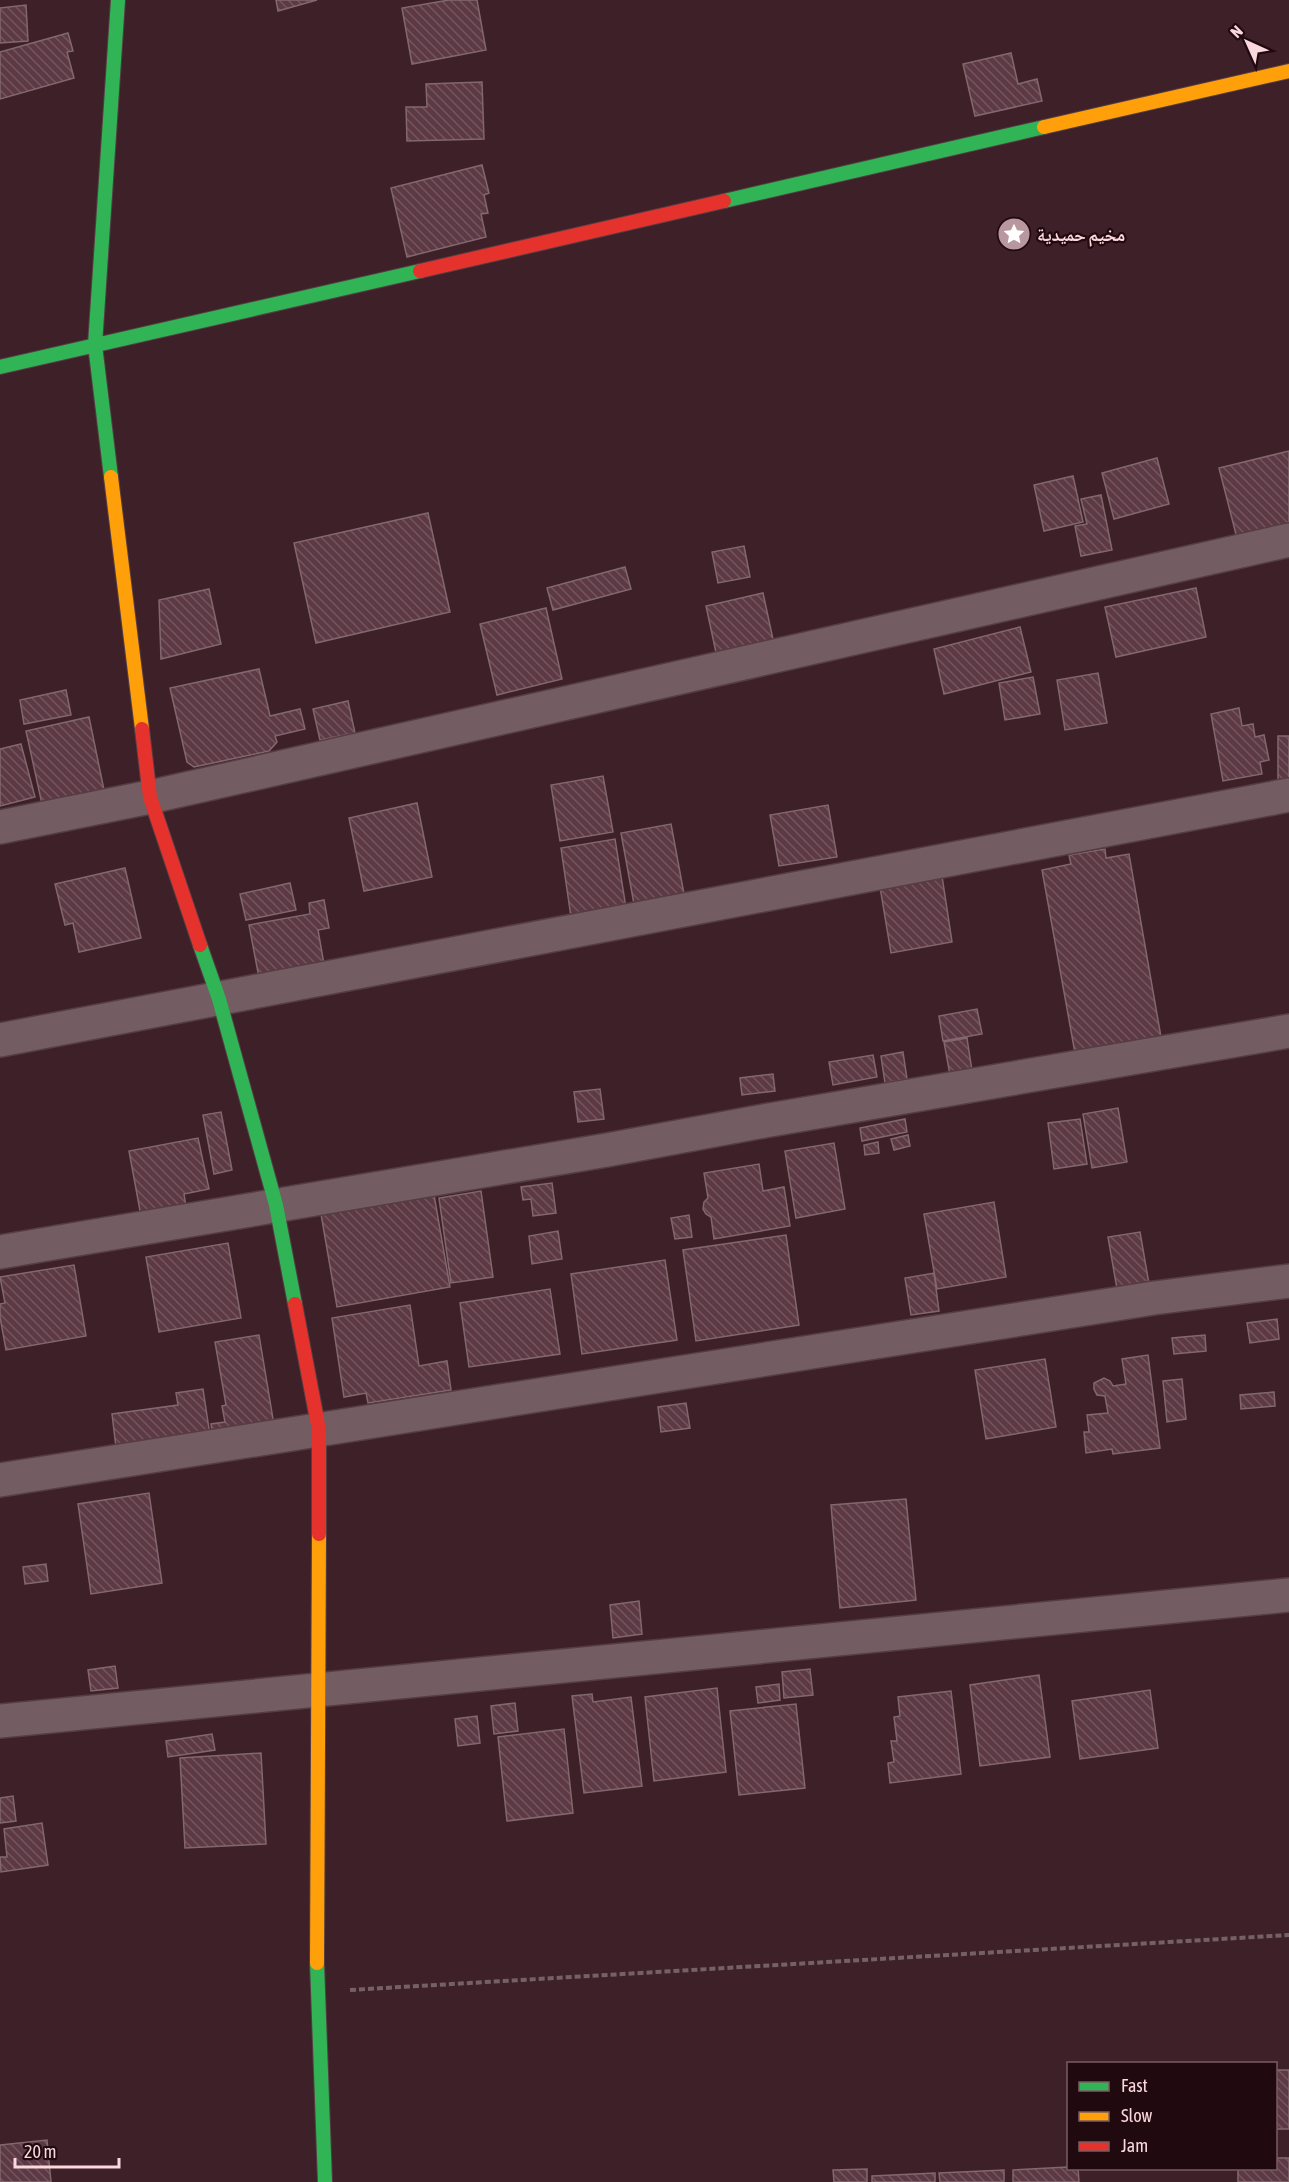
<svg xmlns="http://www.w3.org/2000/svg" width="1289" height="2182" font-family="'Asap Condensed','Noto Naskh Arabic',sans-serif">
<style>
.building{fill:url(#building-back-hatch);stroke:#82686e;stroke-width:1.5}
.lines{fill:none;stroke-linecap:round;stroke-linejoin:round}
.street-casing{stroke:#553d43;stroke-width:36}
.fast-casing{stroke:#553d43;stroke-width:16}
.slow-casing{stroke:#553d43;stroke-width:16}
.jam-casing{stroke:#553d43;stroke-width:16}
.path{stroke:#756165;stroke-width:4;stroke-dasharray:6 3;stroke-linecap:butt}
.street{stroke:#735c62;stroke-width:33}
.fast{stroke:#30b455;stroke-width:14}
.slow{stroke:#ff9f0a;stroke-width:14}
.jam{stroke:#e5322d;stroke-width:14}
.labels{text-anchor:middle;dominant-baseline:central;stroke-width:4.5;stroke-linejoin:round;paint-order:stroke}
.poi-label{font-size:18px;font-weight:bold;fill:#fbd8de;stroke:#210a0f;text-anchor:start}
</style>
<defs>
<pattern id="building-back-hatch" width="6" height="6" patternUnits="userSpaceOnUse" patternTransform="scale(1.5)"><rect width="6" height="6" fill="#5c3944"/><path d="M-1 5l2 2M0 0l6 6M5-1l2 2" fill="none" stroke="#74555f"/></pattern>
</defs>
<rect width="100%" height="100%" fill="#3d2028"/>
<path class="building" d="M 276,0 L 317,0 L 278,11 Z
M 449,0 L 477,0 L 486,50 L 412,64 L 402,8 Z
M 26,5 L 28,41 L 0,43 L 0,8 Z
M 68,33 L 73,51 L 67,52 L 74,78 L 0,99 L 0,52 Z
M 1011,53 L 1018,84 L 1037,79 L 1042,101 L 975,116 L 963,64 Z
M 482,82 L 484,139 L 407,141 L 406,107 L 427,107 L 426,84 Z
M 482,165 L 489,193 L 484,195 L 488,213 L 481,214 L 486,237 L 407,257 L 391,188 Z
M 1289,451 L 1289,533 L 1239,546 L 1219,468 Z
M 1157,458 L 1169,504 L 1114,519 L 1102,473 Z
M 1073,476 L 1083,522 L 1044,531 L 1034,485 Z
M 1101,495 L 1112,550 L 1081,556 L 1075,526 L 1087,524 L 1081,499 Z
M 428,513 L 450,612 L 316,643 L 294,543 Z
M 744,546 L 750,577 L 718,583 L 712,552 Z
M 625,567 L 631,589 L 553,610 L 547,588 Z
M 1196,588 L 1206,637 L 1116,657 L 1105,607 Z
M 209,589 L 221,644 L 161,659 L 159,600 Z
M 763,593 L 774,644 L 717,657 L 706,606 Z
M 546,608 L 562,679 L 497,695 L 480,624 Z
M 1020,627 L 1031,672 L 944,694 L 934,649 Z
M 259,669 L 270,716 L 300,709 L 305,729 L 275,736 L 277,742 L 269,751 L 194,767 L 187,762 L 170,688 Z
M 1098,673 L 1107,723 L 1065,730 L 1057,680 Z
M 1033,677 L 1040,714 L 1005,720 L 999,683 Z
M 66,690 L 71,715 L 24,724 L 20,700 Z
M 348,701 L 355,733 L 320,740 L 313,709 Z
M 1239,708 L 1242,726 L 1253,724 L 1255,737 L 1264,735 L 1269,760 L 1260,762 L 1262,774 L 1223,781 L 1211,714 Z
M 89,717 L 104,790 L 42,804 L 26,731 Z
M 1278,736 L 1289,736 L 1289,783 L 1278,785 Z
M 21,744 L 35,797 L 0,806 L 0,749 Z
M 603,776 L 613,832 L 560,841 L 551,785 Z
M 417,803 L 432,877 L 364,891 L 349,818 Z
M 828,805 L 837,857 L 779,866 L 770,815 Z
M 671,824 L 684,894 L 634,904 L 621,833 Z
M 615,839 L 626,908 L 571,917 L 561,848 Z
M 1105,849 L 1106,858 L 1129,854 L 1161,1037 L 1075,1053 L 1042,870 L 1071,864 L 1069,855 Z
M 125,868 L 141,938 L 79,952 L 73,923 L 65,925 L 55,884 Z
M 942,876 L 952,942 L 891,953 L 880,887 Z
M 290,883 L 296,910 L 246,920 L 240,894 Z
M 324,900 L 329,928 L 318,930 L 325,970 L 260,983 L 249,925 L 310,914 L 309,903 Z
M 977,1009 L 982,1034 L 943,1041 L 939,1016 Z
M 967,1038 L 972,1071 L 950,1075 L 944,1042 Z
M 903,1052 L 907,1079 L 885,1083 L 881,1056 Z
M 873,1055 L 877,1077 L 833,1085 L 829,1062 Z
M 773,1074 L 775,1091 L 742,1095 L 740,1078 Z
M 600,1089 L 604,1119 L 578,1122 L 574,1092 Z
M 1118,1108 L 1127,1162 L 1092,1168 L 1083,1114 Z
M 221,1112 L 232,1170 L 214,1174 L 203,1115 Z
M 905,1119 L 907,1132 L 862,1141 L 860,1128 Z
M 1080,1119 L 1087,1164 L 1054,1169 L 1048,1123 Z
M 908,1135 L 910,1146 L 894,1150 L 891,1139 Z
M 198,1138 L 209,1189 L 184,1194 L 186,1207 L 141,1216 L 129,1151 Z
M 878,1142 L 879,1153 L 865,1155 L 864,1145 Z
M 834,1143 L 845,1209 L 796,1218 L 785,1151 Z
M 759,1164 L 763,1191 L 784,1187 L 790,1226 L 714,1239 L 711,1217 L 706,1214 L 703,1209 L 704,1202 L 708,1198 L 704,1173 Z
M 552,1183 L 556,1213 L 533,1216 L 531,1199 L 523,1200 L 521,1187 Z
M 481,1191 L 493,1277 L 451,1283 L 439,1198 Z
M 434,1195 L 450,1287 L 337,1307 L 321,1214 Z
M 994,1202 L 1006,1277 L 937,1289 L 924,1214 Z
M 689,1215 L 692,1237 L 675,1239 L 671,1218 Z
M 558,1231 L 562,1259 L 532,1264 L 529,1236 Z
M 1140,1232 L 1149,1284 L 1117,1289 L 1108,1237 Z
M 786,1235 L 799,1325 L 696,1341 L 683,1250 Z
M 228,1243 L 241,1318 L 159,1332 L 146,1257 Z
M 665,1260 L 677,1340 L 582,1354 L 571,1274 Z
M 74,1265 L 86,1336 L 6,1350 L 0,1317 L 0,1304 L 5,1303 L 0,1277 Z
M 934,1273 L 939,1311 L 911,1315 L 905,1278 Z
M 550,1289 L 560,1354 L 469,1367 L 460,1303 Z
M 410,1305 L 419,1366 L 447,1361 L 451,1390 L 368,1403 L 366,1393 L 344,1397 L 332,1318 Z
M 1277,1319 L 1279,1339 L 1250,1343 L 1247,1323 Z
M 259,1335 L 275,1431 L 214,1442 L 211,1424 L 225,1422 L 222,1406 L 226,1405 L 215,1342 Z
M 1205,1335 L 1206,1351 L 1174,1354 L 1172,1338 Z
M 1148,1355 L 1160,1448 L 1113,1454 L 1112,1449 L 1086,1453 L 1084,1432 L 1089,1432 L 1087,1415 L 1108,1413 L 1105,1396 L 1097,1395 L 1094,1389 L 1094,1383 L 1104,1378 L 1110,1381 L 1113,1386 L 1126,1384 L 1122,1359 Z
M 1045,1359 L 1056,1427 L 986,1439 L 975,1370 Z
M 1182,1379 L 1186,1419 L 1167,1422 L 1163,1381 Z
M 203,1389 L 211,1442 L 117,1456 L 112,1414 L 178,1405 L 176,1393 Z
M 1274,1392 L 1275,1406 L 1241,1409 L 1240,1395 Z
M 686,1403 L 690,1428 L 661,1432 L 658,1407 Z
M 149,1493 L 162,1583 L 91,1594 L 78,1504 Z
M 906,1499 L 916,1600 L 840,1608 L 831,1505 Z
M 46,1564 L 48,1581 L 25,1584 L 23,1567 Z
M 639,1601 L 642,1634 L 613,1638 L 610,1605 Z
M 115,1666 L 118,1688 L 91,1691 L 88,1670 Z
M 810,1669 L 813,1695 L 784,1698 L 782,1672 Z
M 1039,1675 L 1050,1757 L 980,1766 L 970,1685 Z
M 779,1684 L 780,1700 L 758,1703 L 756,1687 Z
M 717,1688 L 726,1772 L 654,1781 L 645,1697 Z
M 1150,1690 L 1158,1748 L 1080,1759 L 1072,1701 Z
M 951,1691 L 961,1774 L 890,1783 L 888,1763 L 894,1762 L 891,1741 L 897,1741 L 894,1717 L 900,1716 L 898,1697 Z
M 592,1694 L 593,1702 L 631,1697 L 642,1786 L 584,1793 L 572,1696 Z
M 515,1703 L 518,1731 L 494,1734 L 491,1706 Z
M 796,1704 L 805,1788 L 739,1795 L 730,1711 Z
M 477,1716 L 480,1743 L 458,1746 L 455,1719 Z
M 564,1729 L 573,1813 L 507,1821 L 498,1737 Z
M 212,1734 L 215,1750 L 168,1757 L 166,1741 Z
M 261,1753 L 266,1844 L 185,1848 L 180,1758 Z
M 13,1796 L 16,1821 L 0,1823 L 0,1798 Z
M 42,1823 L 48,1865 L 1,1872 L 0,1857 L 7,1857 L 4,1829 Z
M 1276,2070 L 1289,2070 L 1289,2129 L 1276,2129 Z
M 47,2140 L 51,2182 L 0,2182 L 0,2145 Z
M 1276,2158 L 1289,2158 L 1289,2182 L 1238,2182 L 1238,2168 L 1276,2168 Z
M 1068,2167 L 1078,2168 L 1079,2182 L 1013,2182 L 1013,2170 Z
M 867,2169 L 867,2182 L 834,2182 L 833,2170 Z
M 1004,2170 L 1004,2182 L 940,2182 L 939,2173 Z
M 935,2173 L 935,2182 L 872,2182 L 872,2176 Z"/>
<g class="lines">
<g class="street-casing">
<path id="street" d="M 0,827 L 150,797 L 1289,540
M 0,1040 L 1289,795
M 0,1252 L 607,1150 L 764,1121 L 1289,1031
M 0,1480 L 1154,1298 L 1289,1281
M 0,1721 L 1289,1595"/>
</g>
<g class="fast-casing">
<path id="fast" d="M 724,201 L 1044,127
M 0,367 L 420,271
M 111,477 L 95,345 L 118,0
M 200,945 L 219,999 L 276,1205 L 295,1304
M 317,1963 L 325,2182"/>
</g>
<g class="slow-casing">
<path id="slow" d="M 1044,127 L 1289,71
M 111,477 L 142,729
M 317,1963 L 319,1534"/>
</g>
<g class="jam-casing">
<path id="jam" d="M 420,271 L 724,201
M 142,729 L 150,797 L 200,945
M 295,1304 L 319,1430 L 319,1534"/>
</g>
<path class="path" d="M 350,1990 L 1289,1935"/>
<use href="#street" class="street"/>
<use href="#fast" class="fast"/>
<use href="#slow" class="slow"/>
<use href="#jam" class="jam"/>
</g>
<defs>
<g id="sight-disc" transform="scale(1.725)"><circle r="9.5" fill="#b8989e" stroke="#210a0f"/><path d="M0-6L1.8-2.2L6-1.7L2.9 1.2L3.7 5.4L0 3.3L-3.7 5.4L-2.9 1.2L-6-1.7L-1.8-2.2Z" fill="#fff"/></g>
</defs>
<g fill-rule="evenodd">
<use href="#sight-disc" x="1014" y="234"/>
</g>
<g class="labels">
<g class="poi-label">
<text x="1037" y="234">مخيم حميدية</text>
</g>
</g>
<rect x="1067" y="2062" width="210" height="108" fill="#210a0f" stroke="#785c62" stroke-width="1.5"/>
<rect x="1079" y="2082" width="30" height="9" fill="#30b455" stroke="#785c62" stroke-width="1.5"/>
<text x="1121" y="2092" font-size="18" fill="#fbd8de">Fast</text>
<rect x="1079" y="2112" width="30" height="9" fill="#ff9f0a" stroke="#785c62" stroke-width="1.5"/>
<text x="1121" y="2122" font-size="18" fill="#fbd8de">Slow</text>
<rect x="1079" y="2142" width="30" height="9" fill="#e5322d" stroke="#785c62" stroke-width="1.5"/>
<text x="1121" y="2152" font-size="18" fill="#fbd8de">Jam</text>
<g transform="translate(1247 42) rotate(315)" stroke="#210a0f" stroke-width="4.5" paint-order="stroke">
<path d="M0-4.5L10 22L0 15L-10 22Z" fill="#fbd8de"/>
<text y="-9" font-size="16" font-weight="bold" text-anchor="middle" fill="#fbd8de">N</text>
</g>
<path d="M15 2158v9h104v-9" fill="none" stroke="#fbd8de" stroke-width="3"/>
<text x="24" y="2158" font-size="18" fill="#fbd8de" stroke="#210a0f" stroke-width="4.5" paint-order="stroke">20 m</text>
</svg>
